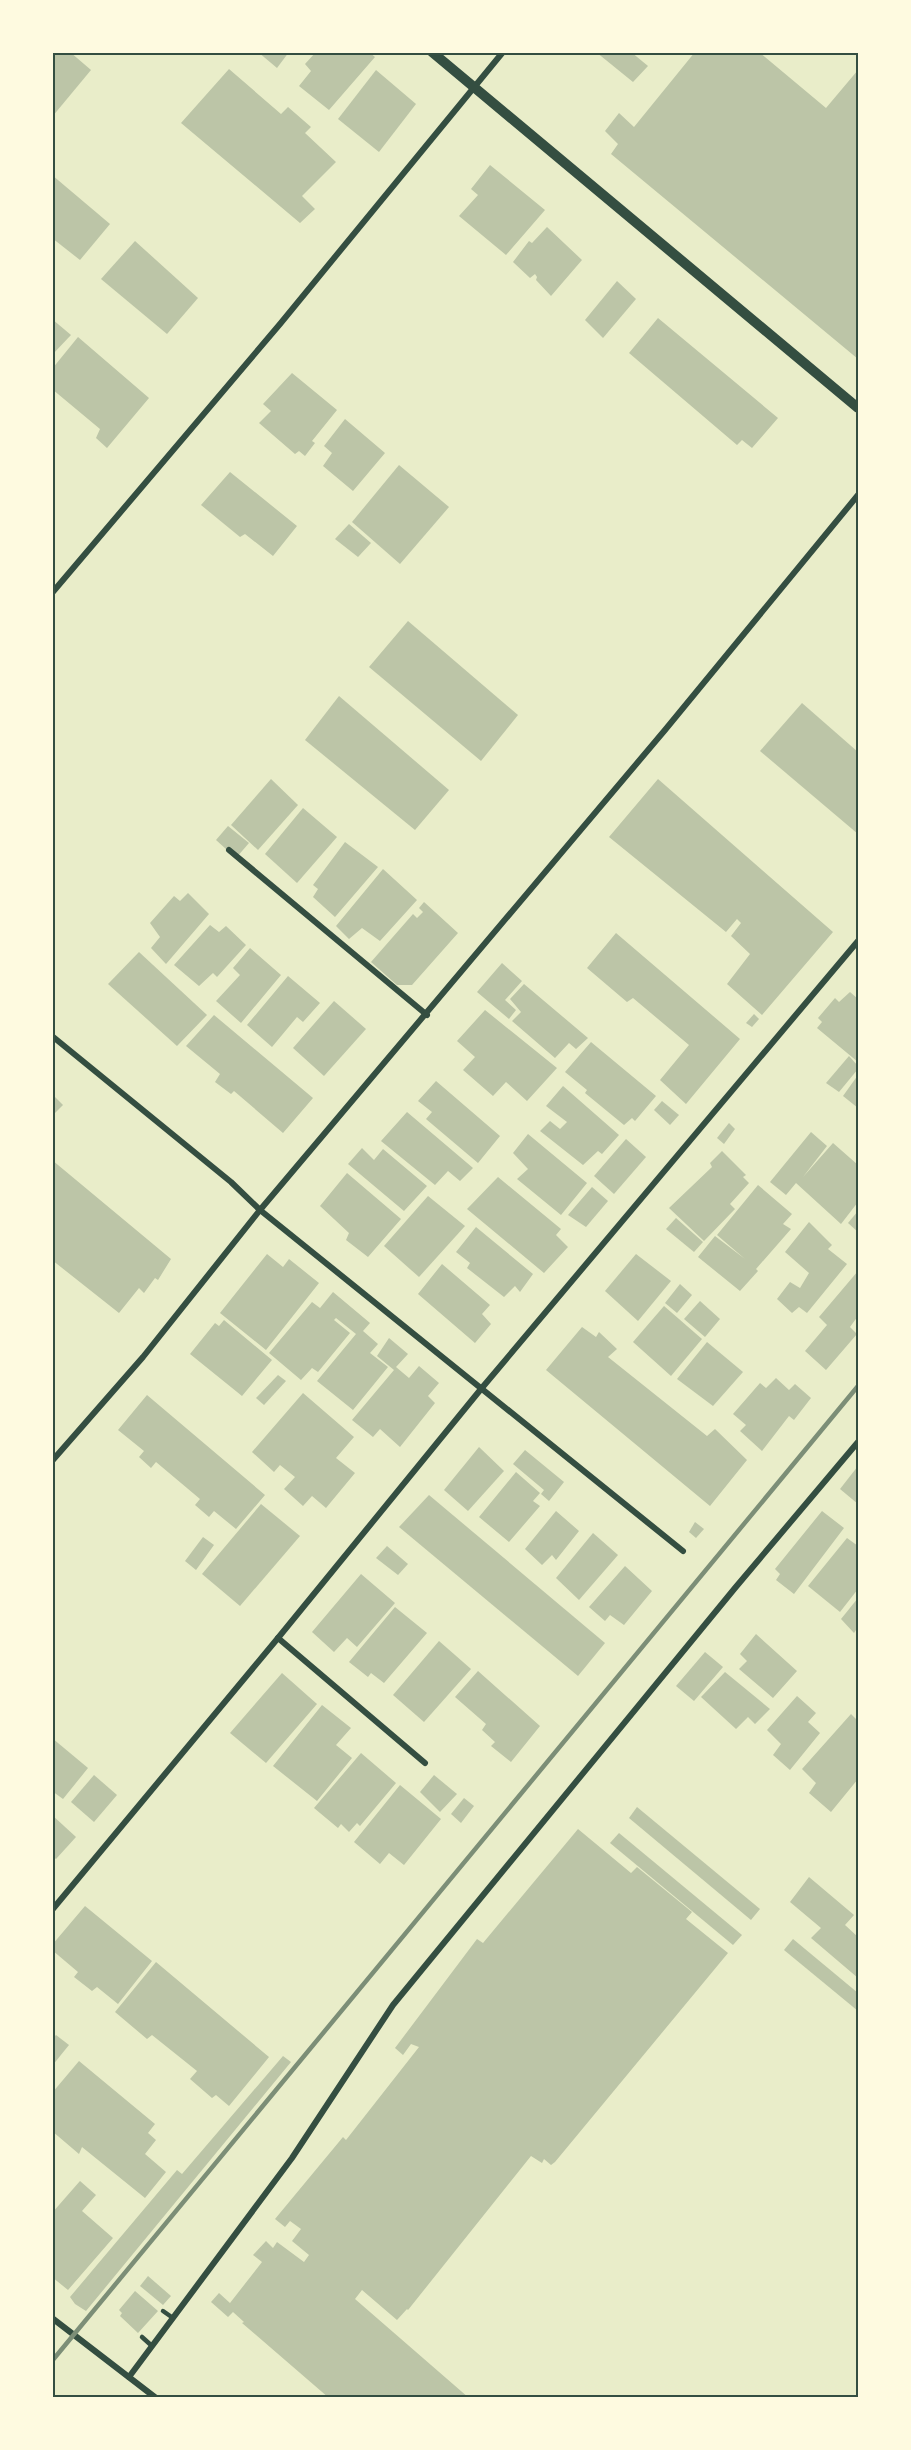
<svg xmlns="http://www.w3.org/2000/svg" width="911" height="2450" viewBox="0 0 911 2450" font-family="'Asap Condensed',sans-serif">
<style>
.building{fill:#bcc5a7}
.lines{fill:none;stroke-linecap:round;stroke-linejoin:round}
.service{stroke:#344e41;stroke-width:4.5}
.minor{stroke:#344e41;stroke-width:6}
.tertiary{stroke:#344e41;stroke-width:10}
.rail{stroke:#7c8e77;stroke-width:4.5}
.neatline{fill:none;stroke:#344e41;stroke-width:2}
</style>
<rect width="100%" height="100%" fill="#e9edc9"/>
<g class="building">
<polygon points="52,52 70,52 91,70 52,117"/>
<polygon points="258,52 289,52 277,68"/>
<polygon points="316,52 369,52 375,57 329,110 299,86 311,71 305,64"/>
<polygon points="596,52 631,52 648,66 633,82"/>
<polygon points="695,52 759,52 826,108 858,70 858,359 611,154 618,144 605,131 619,113 634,127"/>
<polygon points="229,69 281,114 288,107 311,127 305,133 336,162 302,196 315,209 300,223 181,123"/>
<polygon points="376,70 416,104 379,152 338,119"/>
<polygon points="490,165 545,210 506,255 459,216 478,195 471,189"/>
<polygon points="52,175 110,224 80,260 52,238"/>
<polygon points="547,227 582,260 551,296 536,280 537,277 535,274 530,278 513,262 529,241 532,243"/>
<polygon points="135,241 198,298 167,334 101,279"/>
<polygon points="617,281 636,299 603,338 585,320"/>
<polygon points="658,318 778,418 752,448 742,440 737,445 629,353"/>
<polygon points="52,319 71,335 52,355"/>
<polygon points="78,337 149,398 107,448 96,438 100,429 52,389 52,369"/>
<polygon points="292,373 337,410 312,441 315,443 305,456 299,451 295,454 259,423 271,411 263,404"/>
<polygon points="345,419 385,453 353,491 323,466 332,453 324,446"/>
<polygon points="399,465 449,507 400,564 352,522"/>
<polygon points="230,472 297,526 273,556 245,534 240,537 201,505"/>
<polygon points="349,524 371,543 358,557 335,539"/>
<polygon points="408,621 518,715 481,761 369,667"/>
<polygon points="339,696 449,790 415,830 305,740"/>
<polygon points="802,703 858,752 858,834 760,751"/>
<polygon points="271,779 298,805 258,850 231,825"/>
<polygon points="658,779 833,932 762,1015 727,984 750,954 731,936 741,923 737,919 726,932 609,837"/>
<polygon points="303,808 337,837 297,883 265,854"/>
<polygon points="228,826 249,843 236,858 216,840"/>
<polygon points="345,842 378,867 335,917 313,897 318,889 313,885"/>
<polygon points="383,869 417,900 380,941 362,928 349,939 336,926"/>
<polygon points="188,893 209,914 166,964 151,948 160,937 150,923 174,896 180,901"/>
<polygon points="424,902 458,933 412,985 397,985 371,962 413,914 417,918 423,912 419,908"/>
<polygon points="210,925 219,932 226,926 246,945 217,977 213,973 199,986 174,965"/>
<polygon points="616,933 740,1039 686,1104 660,1080 689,1045 633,998 627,1002 587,968"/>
<polygon points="250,948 281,975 241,1023 216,1001 240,975 233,968"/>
<polygon points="139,952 207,1015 177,1046 108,984"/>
<polygon points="502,963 522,981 505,1000 516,1010 509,1019 477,992"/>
<polygon points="288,976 320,1003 303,1022 297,1017 272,1047 247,1025"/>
<polygon points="524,984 588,1038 576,1049 569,1043 555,1058 512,1021 521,1012 510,999"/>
<polygon points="850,992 858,999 858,1062 817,1028 822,1022 818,1018 835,998 839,1002"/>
<polygon points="334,1001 366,1029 324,1076 293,1048"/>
<polygon points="485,1010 557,1068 527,1101 506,1082 493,1096 463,1070 475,1057 457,1041"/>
<polygon points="754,1014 759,1019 752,1027 746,1023"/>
<polygon points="214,1015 313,1098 283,1133 234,1091 231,1094 215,1082 220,1074 186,1046"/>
<polygon points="591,1042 656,1096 635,1121 632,1118 624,1125 585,1093 587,1090 565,1072"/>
<polygon points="849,1056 858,1066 858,1069 839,1092 826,1083"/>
<polygon points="858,1075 858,1108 843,1096"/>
<polygon points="436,1081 500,1136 478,1163 426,1119 432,1112 418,1101"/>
<polygon points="563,1086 619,1135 602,1154 598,1151 583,1165 540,1131 550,1121 560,1129 567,1122 546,1106"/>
<polygon points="52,1094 63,1105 52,1116"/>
<polygon points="662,1101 679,1115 670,1125 654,1110"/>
<polygon points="407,1112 473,1168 460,1181 448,1171 435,1185 381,1141"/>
<polygon points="729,1123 735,1129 724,1144 717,1138"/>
<polygon points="811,1132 827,1146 803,1177 833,1143 858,1165 858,1202 841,1224 796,1183 786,1195 770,1182"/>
<polygon points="528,1134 587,1183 561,1215 517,1179 528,1169 513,1153"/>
<polygon points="626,1139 646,1157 614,1194 594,1176"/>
<polygon points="362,1148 374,1160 383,1149 427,1186 404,1211 348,1164"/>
<polygon points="722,1151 746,1175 743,1177 749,1183 730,1204 735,1209 704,1241 669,1208 712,1167 710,1163"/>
<polygon points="52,1160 171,1259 158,1280 155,1278 144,1293 139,1288 119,1313 52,1260"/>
<polygon points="347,1173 401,1219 368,1257 346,1240 349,1233 320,1206"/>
<polygon points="498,1177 561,1229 556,1235 568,1247 544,1273 467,1209"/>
<polygon points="758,1185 792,1214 783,1224 791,1229 756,1269 758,1271 740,1291 698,1257 715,1236 745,1259 717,1235"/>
<polygon points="592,1187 608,1201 586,1227 568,1215"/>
<polygon points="428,1196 465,1226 419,1277 384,1246"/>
<polygon points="858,1211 858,1232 848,1223"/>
<polygon points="676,1218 703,1242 694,1252 666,1229"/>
<polygon points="809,1222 832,1245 828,1249 847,1264 807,1313 799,1307 792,1313 777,1299 790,1282 800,1288 809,1273 785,1252"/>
<polygon points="476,1227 533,1274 520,1292 515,1286 504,1297 467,1268 470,1263 456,1252"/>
<polygon points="267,1254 283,1267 289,1259 319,1283 266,1350 220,1313"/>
<polygon points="636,1254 671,1281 638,1321 605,1291"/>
<polygon points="442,1264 490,1305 482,1314 491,1324 475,1343 418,1294"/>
<polygon points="858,1271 858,1316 850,1327 857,1334 826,1370 805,1351 827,1325 819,1317"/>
<polygon points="680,1284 692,1295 677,1313 665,1303"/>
<polygon points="333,1292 370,1323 363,1331 378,1344 370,1353 388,1367 353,1410 317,1381 356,1334 336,1318 334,1320 350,1333 318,1372 312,1368 301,1380 269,1353 312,1302 320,1308"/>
<polygon points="700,1301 720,1319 705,1337 684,1319"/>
<polygon points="664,1306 702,1339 671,1376 633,1342"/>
<polygon points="224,1320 272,1360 242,1396 190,1354 215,1323 219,1326"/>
<polygon points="582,1327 596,1337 599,1332 617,1349 608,1357 707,1436 715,1429 747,1460 710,1506 546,1370"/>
<polygon points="389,1338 408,1354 396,1367 409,1378 419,1366 439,1383 428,1396 435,1403 400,1447 380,1429 373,1437 352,1420 394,1370 377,1356"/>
<polygon points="707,1342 743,1372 713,1406 677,1379"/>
<polygon points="278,1375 286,1381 264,1405 256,1398"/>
<polygon points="776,1378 789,1390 795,1384 811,1398 794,1420 789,1416 762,1451 740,1431 746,1425 733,1414 760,1383 766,1388"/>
<polygon points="303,1393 354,1437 336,1458 355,1473 326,1508 312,1496 303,1506 284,1489 295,1477 280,1465 274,1472 252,1452"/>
<polygon points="147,1395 265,1495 236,1529 214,1511 209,1517 195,1505 200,1499 156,1462 151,1468 139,1457 144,1451 118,1430"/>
<polygon points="479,1447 504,1471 468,1511 444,1490"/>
<polygon points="525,1450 564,1482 549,1501 541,1494 544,1490 513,1464"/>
<polygon points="858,1466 858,1504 840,1489"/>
<polygon points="516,1472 540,1493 533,1501 540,1506 509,1542 479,1517"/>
<polygon points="429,1495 605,1643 578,1676 399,1527"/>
<polygon points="261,1504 300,1536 240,1606 202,1574"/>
<polygon points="556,1511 579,1531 556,1560 552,1555 542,1565 525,1549"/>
<polygon points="822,1511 844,1528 794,1594 776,1580 780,1574 775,1569"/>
<polygon points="695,1522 704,1529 696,1538 689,1532"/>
<polygon points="593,1533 618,1555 579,1600 556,1578"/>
<polygon points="203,1537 214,1545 196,1570 185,1561"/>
<polygon points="847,1538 858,1546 858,1589 840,1612 808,1586"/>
<polygon points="387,1546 408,1564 398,1575 376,1558"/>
<polygon points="625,1566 652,1591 624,1625 610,1615 605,1621 589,1607"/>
<polygon points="361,1574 395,1603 357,1647 347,1638 334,1652 312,1632"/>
<polygon points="858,1598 858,1627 854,1633 841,1619"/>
<polygon points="395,1607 427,1633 384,1683 371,1673 368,1677 349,1662"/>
<polygon points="756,1634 797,1671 773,1698 739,1669 747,1661 740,1654"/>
<polygon points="439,1641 471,1669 424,1722 393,1695"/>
<polygon points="705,1652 723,1667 694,1701 676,1686"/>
<polygon points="478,1671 540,1726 511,1762 491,1746 495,1742 482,1730 486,1724 455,1697"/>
<polygon points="725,1672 770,1709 755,1724 748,1717 736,1729 701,1697"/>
<polygon points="282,1673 317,1704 266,1763 230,1733"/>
<polygon points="797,1696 816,1713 808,1722 820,1733 790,1770 773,1755 781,1744 767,1730"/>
<polygon points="322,1705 351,1728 336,1745 352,1758 317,1801 273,1766"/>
<polygon points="851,1714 858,1721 858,1779 831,1812 809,1793 816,1783 802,1769"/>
<polygon points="52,1738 88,1768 63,1799 52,1791"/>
<polygon points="361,1753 396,1783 360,1826 357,1823 349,1832 341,1824 338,1828 314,1808"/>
<polygon points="94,1775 117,1795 94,1822 71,1802"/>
<polygon points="434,1775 457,1794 440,1812 420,1792"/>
<polygon points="400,1785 441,1819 404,1865 389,1853 380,1864 354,1842"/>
<polygon points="464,1798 474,1806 461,1823 451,1814"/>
<polygon points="637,1807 760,1909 751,1920 629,1818"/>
<polygon points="52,1815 76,1837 56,1859 52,1856"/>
<polygon points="578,1829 631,1873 637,1867 692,1912 686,1919 728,1953 555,2162 551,2165 544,2159 542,2163 531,2156 408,2310 407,2309 397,2320 362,2290 355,2299 469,2398 329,2398 242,2323 244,2322 233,2312 228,2317 211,2302 219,2293 230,2303 262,2262 253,2255 266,2241 273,2248 277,2242 304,2262 309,2255 292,2241 301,2229 290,2221 285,2227 275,2219 343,2137 346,2140 419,2047 411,2044 403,2055 395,2048 477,1939 483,1943"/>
<polygon points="619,1833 742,1935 733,1945 610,1843"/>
<polygon points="809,1877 854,1915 845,1925 858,1937 858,1978 811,1938 821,1928 790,1902"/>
<polygon points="85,1906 152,1961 118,2004 97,1987 92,1991 74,1977 78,1972 52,1950 52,1945"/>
<polygon points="793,1939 858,1993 858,2011 784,1950"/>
<polygon points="156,1962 269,2057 229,2106 216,2095 212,2098 190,2079 197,2071 152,2035 147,2039 115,2012"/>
<polygon points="56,2035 69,2045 52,2066 52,2039"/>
<polygon points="283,2056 291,2062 86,2311 75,2304 70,2297 177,2170 182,2174"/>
<polygon points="79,2061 155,2124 148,2133 156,2140 145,2154 166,2172 145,2198 82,2147 79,2154 52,2131 52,2093"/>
<polygon points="80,2181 96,2195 82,2211 113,2238 68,2290 52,2277 52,2213"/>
<polygon points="148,2276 171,2296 163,2305 140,2286"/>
<polygon points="135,2291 158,2311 138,2333 120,2316 122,2313 119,2310"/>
</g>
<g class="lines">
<g class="service">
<polyline points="163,2311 173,2318"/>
<polyline points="142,2337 152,2346"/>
</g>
<g class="minor">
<polyline points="52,593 280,324 503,52"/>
<polyline points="229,850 427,1015"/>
<polyline points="52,1036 231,1182 260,1210 683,1551"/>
<polyline points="52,1461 143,1357 260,1210 665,730 858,495"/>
<polyline points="278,1638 425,1763"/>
<polyline points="52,1910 278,1638 481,1389 858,941"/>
<polyline points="52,2318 156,2398"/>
<polyline points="129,2377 292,2158 393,2005 735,1588 858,1442"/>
</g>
<polyline class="tertiary" points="432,52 858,408"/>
<polyline class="rail" points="52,2361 858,1386"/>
</g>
<rect width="911" height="2450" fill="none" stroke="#fefae0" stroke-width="108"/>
<rect x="54" y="54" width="803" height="2342" class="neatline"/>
</svg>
